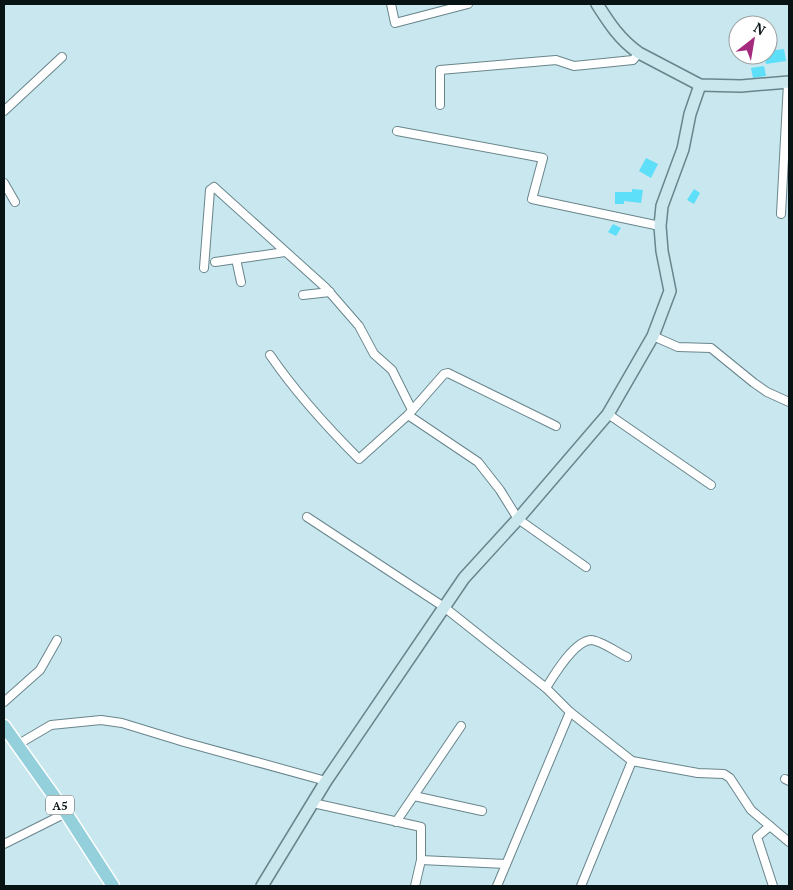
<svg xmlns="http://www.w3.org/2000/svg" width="793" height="890" viewBox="0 0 793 890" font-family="'PT Serif',serif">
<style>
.building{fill:#5ddef9}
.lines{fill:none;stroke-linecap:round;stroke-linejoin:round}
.street-casing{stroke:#69858c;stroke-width:10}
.secondary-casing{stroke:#69858c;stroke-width:14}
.primary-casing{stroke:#fff;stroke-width:15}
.street{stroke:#fff;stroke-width:8}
.secondary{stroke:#cae7ed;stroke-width:11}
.primary{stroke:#94d0dc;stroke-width:12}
.labels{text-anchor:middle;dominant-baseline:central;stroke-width:4;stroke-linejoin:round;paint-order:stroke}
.shield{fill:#fff;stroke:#525a5c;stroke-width:1}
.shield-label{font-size:12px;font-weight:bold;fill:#081316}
</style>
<rect width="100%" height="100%" fill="#c8e7ee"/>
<g class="building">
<polygon points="784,49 786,61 766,64 765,55 768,55 768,51"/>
<polygon points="764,66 766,76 753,78 751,68"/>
<polygon points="646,158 658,164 651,178 639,171"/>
<polygon points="632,189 643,190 641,203 624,201 624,204 615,204 615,192 632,192"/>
<polygon points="694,189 700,193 694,204 687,200"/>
<polygon points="613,224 621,228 616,236 608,232"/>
</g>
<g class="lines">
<defs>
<g id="street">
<polyline points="391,4 395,23 468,4"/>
<polyline points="440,105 440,70 556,60 574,66 633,60 639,53"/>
<polyline points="4,111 62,57"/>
<polyline points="397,131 543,158 532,199 660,226"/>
<polyline points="4,183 15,202"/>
<polyline points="781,214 788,83"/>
<polyline points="236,259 241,282"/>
<polyline points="215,262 285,252"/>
<polyline points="204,268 210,190 214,187 326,288 359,326 374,354 392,370 412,410"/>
<polyline points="303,295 330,292"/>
<polyline points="653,336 678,347 711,348 754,383 767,392 789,402"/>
<path d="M270,355C296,393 326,426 359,459L408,415L444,374L448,373L556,426"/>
<polyline points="608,414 711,485"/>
<polyline points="408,415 478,462 500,490 518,519 586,567"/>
<polyline points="307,517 444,607 546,688 570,712 632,761 698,773 724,774 730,778 751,810 789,842"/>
<path d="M546,688C554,675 574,641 591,640C600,640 618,653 627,657"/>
<polyline points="4,702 40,670 57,640"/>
<polyline points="17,745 51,725 101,720 122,723 184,742 326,781"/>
<polyline points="785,779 789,781"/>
<polyline points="414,796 482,811"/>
<polyline points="313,803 421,827 421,860 415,886"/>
<polyline points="396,822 461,726"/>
<polyline points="770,826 757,837 773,886"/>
<polyline points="4,844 66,813"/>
<polyline points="421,860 506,864"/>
<polyline points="497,886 570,712"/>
<polyline points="581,886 632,761"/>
</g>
<g id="secondary">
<path d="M597,4C609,23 620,40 639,53L700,85L741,86L789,82"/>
<polyline points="262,886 326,781 464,578 518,519 608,414 653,336 670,291 662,251 660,226 662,206 683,149 690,114 700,85"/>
</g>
<polyline id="primary" points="4,726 66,813 113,886"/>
</defs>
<use href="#street" class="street-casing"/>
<use href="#secondary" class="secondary-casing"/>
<use href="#primary" class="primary-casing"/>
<use href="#street" class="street"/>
<use href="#secondary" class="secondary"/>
<use href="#primary" class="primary"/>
</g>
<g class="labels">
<rect class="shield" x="46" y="795.5" width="28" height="19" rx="4"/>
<g class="shield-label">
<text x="60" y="805">A5</text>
</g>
</g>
<rect width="793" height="890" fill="none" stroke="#081316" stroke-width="10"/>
<g transform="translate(753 40) rotate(31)"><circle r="24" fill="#ffffff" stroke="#9ca1a2"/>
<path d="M0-4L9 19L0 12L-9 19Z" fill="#a52a7d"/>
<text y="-8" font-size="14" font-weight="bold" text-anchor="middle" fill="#081316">N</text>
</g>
</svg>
